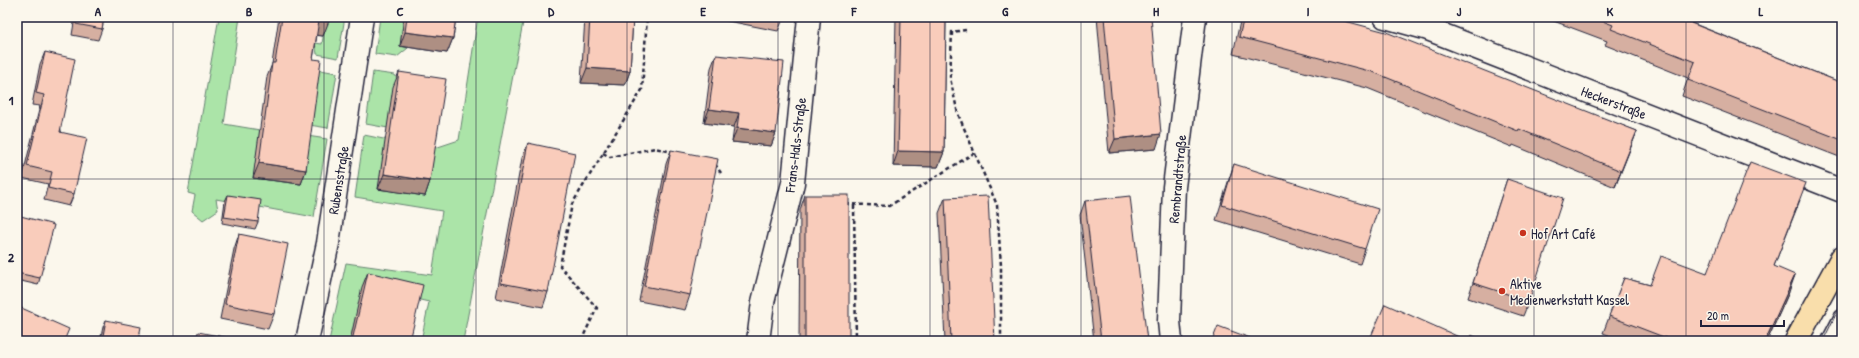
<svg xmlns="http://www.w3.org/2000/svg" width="1859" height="358" viewBox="0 0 1859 358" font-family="'Patrick Hand',sans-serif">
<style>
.green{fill:#abe4a8;stroke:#668372}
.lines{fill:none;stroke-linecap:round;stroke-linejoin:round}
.lane-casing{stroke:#22223b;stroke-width:19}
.street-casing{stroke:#22223b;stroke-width:25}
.primary-casing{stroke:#22223b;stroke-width:25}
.path{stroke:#22223b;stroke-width:2.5;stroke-dasharray:4 3;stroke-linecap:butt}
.lane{stroke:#fbf7ec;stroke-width:16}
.street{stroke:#fbf7ec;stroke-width:22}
.primary{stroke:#f9deab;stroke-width:22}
.tram{stroke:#22223b;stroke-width:1}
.wall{fill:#d6afa1;stroke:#22223b}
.shaded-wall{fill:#ae8f83;stroke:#22223b}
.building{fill:#f9ccbb;stroke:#22223b}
.grid{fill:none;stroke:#22223b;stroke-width:1;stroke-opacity:0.55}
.poi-dot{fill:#c8321e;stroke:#fbf7ec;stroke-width:1.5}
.labels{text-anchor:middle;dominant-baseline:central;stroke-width:3;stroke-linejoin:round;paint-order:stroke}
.street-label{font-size:14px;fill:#22223b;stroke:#fbf7ec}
.poi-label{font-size:14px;fill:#22223b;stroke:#fbf7ec;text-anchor:start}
.neatline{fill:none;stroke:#22223b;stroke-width:1.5}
.grid-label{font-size:13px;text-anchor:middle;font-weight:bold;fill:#22223b}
</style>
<rect width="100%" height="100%" fill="#fbf7ec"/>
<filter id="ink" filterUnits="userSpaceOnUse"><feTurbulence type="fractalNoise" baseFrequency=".025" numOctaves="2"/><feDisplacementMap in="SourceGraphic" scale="8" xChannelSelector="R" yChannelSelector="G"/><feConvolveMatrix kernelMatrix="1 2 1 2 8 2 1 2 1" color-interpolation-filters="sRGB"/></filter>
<g filter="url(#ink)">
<g class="green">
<polygon points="219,17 240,17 224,124 260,130 254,178 301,184 307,136 327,139 314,217 216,199 218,210 203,220 192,211 195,195 188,193"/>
<polygon points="326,17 345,17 338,58 317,54 315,43 322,44"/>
<polygon points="380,17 404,17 400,46 408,48 397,57 375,54"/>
<polygon points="478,17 524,17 463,341 421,341 429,302 363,287 350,341 329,341 346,263 432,275 442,211 355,197 364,135 432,149 459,140"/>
<polygon points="315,69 337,73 328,128 309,125"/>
<polygon points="373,72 395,75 402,88 394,87 388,128 366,124"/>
</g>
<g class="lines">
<defs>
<polyline id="lane" points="1830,341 1842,318"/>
<g id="street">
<polyline points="1385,17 1428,29 1842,191"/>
<polyline points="307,341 328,243 362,17"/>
<polyline points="758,341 763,302 793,183 809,17"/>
<polyline points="1171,341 1169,321 1174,187 1195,17"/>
</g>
<polyline id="primary" points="1796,341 1842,257"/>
</defs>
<use href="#lane" class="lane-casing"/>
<use href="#street" class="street-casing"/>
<use href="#primary" class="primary-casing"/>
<g class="path">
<polyline points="966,30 952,32 950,78 958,114 997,205 1001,266 1001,341"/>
<polyline points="603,153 610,157 655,148 672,152"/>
<polyline points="715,164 721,173"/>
<polyline points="846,204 889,206 974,153"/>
<polyline points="854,205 856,341"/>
<polyline points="581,341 597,308 560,266 572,204 642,90 647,17"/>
</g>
<use href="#lane" class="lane"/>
<use href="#street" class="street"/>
<use href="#primary" class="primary"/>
<polyline class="tram" points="1823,341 1842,302"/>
</g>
<g class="wall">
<polygon points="75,17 104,17 102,29 98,40 72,35"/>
<polygon points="279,17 329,17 323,36 317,35 313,59 306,170 301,184 253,178 267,77 272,64"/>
<polygon points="404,17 456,17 453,38 447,53 400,46"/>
<polygon points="585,17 633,17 630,71 625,85 581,83"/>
<polygon points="724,17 784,17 778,31 723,20"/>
<polygon points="896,17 946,17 944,152 938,167 893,166"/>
<polygon points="1097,17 1151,17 1156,149 1109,153"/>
<polygon points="1241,17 1330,17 1637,131 1615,187 1513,145 1512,147 1367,88 1233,54"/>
<polygon points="1543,17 1694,17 1692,23 1842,83 1842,158 1682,96 1688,78 1605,45 1607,41"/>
<polygon points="45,52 74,194 69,206 44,200 48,184 22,178 40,106 32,105 40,64"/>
<polygon points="716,55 776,133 771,146 732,142 734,127 704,123 711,68"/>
<polygon points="399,72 430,181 425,196 378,189 393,87"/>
<polygon points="528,143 548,292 543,307 496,298 522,158"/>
<polygon points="671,150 690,295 685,310 639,301 666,164"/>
<polygon points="1234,164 1365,249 1360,264 1216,220 1229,179"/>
<polygon points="1507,179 1529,301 1523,316 1468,298"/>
<polygon points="228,195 258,222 255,229 222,223 225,201"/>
<polygon points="805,195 849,341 799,341 800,210"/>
<polygon points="945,198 995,341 945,341 939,213"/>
<polygon points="1800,200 1774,266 1789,292 1767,341 1625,341 1603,333 1624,278 1650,285 1707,273"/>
<polygon points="1085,201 1147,341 1094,341 1080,215"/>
<polygon points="17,215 40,278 38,285 17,280"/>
<polygon points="239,234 274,314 268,329 220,319 234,249"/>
<polygon points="368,272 410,341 350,341 362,287"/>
<polygon points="106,320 138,341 100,341 103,327"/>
</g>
<g class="shaded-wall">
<polygon points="319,20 329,21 323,36 313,35"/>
<polygon points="405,32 453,38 447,53 400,46"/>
<polygon points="587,68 630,71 625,85 581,83"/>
<polygon points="709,109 739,113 734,127 704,123"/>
<polygon points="737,128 776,133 771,146 732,142"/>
<polygon points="1637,131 1631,147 1615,187 1621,171"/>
<polygon points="1161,134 1156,149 1109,153 1115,139"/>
<polygon points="898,151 944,152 938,167 893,166"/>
<polygon points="259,163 306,170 301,184 253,178"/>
<polygon points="384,174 430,181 425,196 378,189"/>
<polygon points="1795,275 1789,292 1767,341 1765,341"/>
</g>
<g class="building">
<polygon points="77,17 104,17 102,29 76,24"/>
<polygon points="282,17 329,17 329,21 319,20 313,59 321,60 306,170 259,163 272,63 275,63"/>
<polygon points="407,17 456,17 453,38 405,32"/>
<polygon points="590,17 633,17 630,71 587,68"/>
<polygon points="901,17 946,17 944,152 898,151"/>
<polygon points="1104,17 1151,17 1161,134 1115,139"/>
<polygon points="1244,17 1330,17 1386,32 1637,131 1621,171 1519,129 1518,131 1373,72 1239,37"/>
<polygon points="1592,17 1694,17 1691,23 1842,83 1842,140 1688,80 1695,62 1611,29 1613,25"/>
<polygon points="45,52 75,59 60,132 87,138 74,194 48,188 52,172 27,166 44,95 36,93"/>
<polygon points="716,55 784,62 776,133 737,128 739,113 709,109"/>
<polygon points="399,72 446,79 430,181 384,174"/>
<polygon points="528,143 575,153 548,292 501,283"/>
<polygon points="671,150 718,159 690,295 644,286"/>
<polygon points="1750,162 1806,183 1774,266 1795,275 1765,341 1674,341 1609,316 1624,278 1650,285 1661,256 1707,273"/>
<polygon points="1234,164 1378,209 1365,249 1222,205"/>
<polygon points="1507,179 1563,198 1529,301 1473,283"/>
<polygon points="228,195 261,200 258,222 224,217"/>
<rect x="805" y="195" width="44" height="146"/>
<polygon points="988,196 995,341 951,341 945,198"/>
<polygon points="1130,196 1147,341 1101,341 1085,201"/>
<polygon points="17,215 54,225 40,278 17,273"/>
<polygon points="239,234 288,244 274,314 225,304"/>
<polygon points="368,272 423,285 410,341 352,341"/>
<polygon points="1385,304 1468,341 1369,341"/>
<polygon points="17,306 69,329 64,341 17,341"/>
<polygon points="106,320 141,327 138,341 102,341"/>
<polygon points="1218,326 1258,341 1212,341"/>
<polygon points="198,332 234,339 234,341 196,341"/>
<polygon points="1471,335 1485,341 1468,341"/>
</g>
</g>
<path class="grid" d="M173,17V341M324,17V341M476,17V341M627,17V341M778,17V341M930,17V341M1081,17V341M1232,17V341M1383,17V341M1534,17V341M1686,17V341M17,179H1842"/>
<g class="poi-dot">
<circle cx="1523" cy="233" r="4"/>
<circle cx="1502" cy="291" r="4"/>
</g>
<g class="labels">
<g class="street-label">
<text transform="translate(1614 102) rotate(21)">Heckerstraße</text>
<text transform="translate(795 145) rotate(-83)">Frans-Hals-Straße</text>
<text transform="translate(1177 179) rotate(-85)">Rembrandtstraße</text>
<text transform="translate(338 180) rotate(-81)">Rubensstraße</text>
</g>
<g class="poi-label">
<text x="1531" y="233">Hof Art Café</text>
<text x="1510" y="283">Aktive<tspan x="1510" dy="16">Medienwerkstatt Kassel</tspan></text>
</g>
</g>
<rect width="1859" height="358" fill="none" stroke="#fbf7ec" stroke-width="44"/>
<path d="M1701 320v6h83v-6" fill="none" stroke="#22223b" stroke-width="2"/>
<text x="1707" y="320" font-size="12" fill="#22223b" stroke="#fbf7ec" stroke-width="3" paint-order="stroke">20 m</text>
<rect x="22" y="22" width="1815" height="314" class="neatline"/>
<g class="grid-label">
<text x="98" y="16">A</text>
<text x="249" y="16">B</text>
<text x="400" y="16">C</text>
<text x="551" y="16">D</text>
<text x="703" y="16">E</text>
<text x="854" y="16">F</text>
<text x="1005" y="16">G</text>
<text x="1156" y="16">H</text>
<text x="1308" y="16">I</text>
<text x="1459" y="16">J</text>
<text x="1610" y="16">K</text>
<text x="1761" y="16">L</text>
<text x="11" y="105">1</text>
<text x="11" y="262">2</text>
</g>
</svg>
